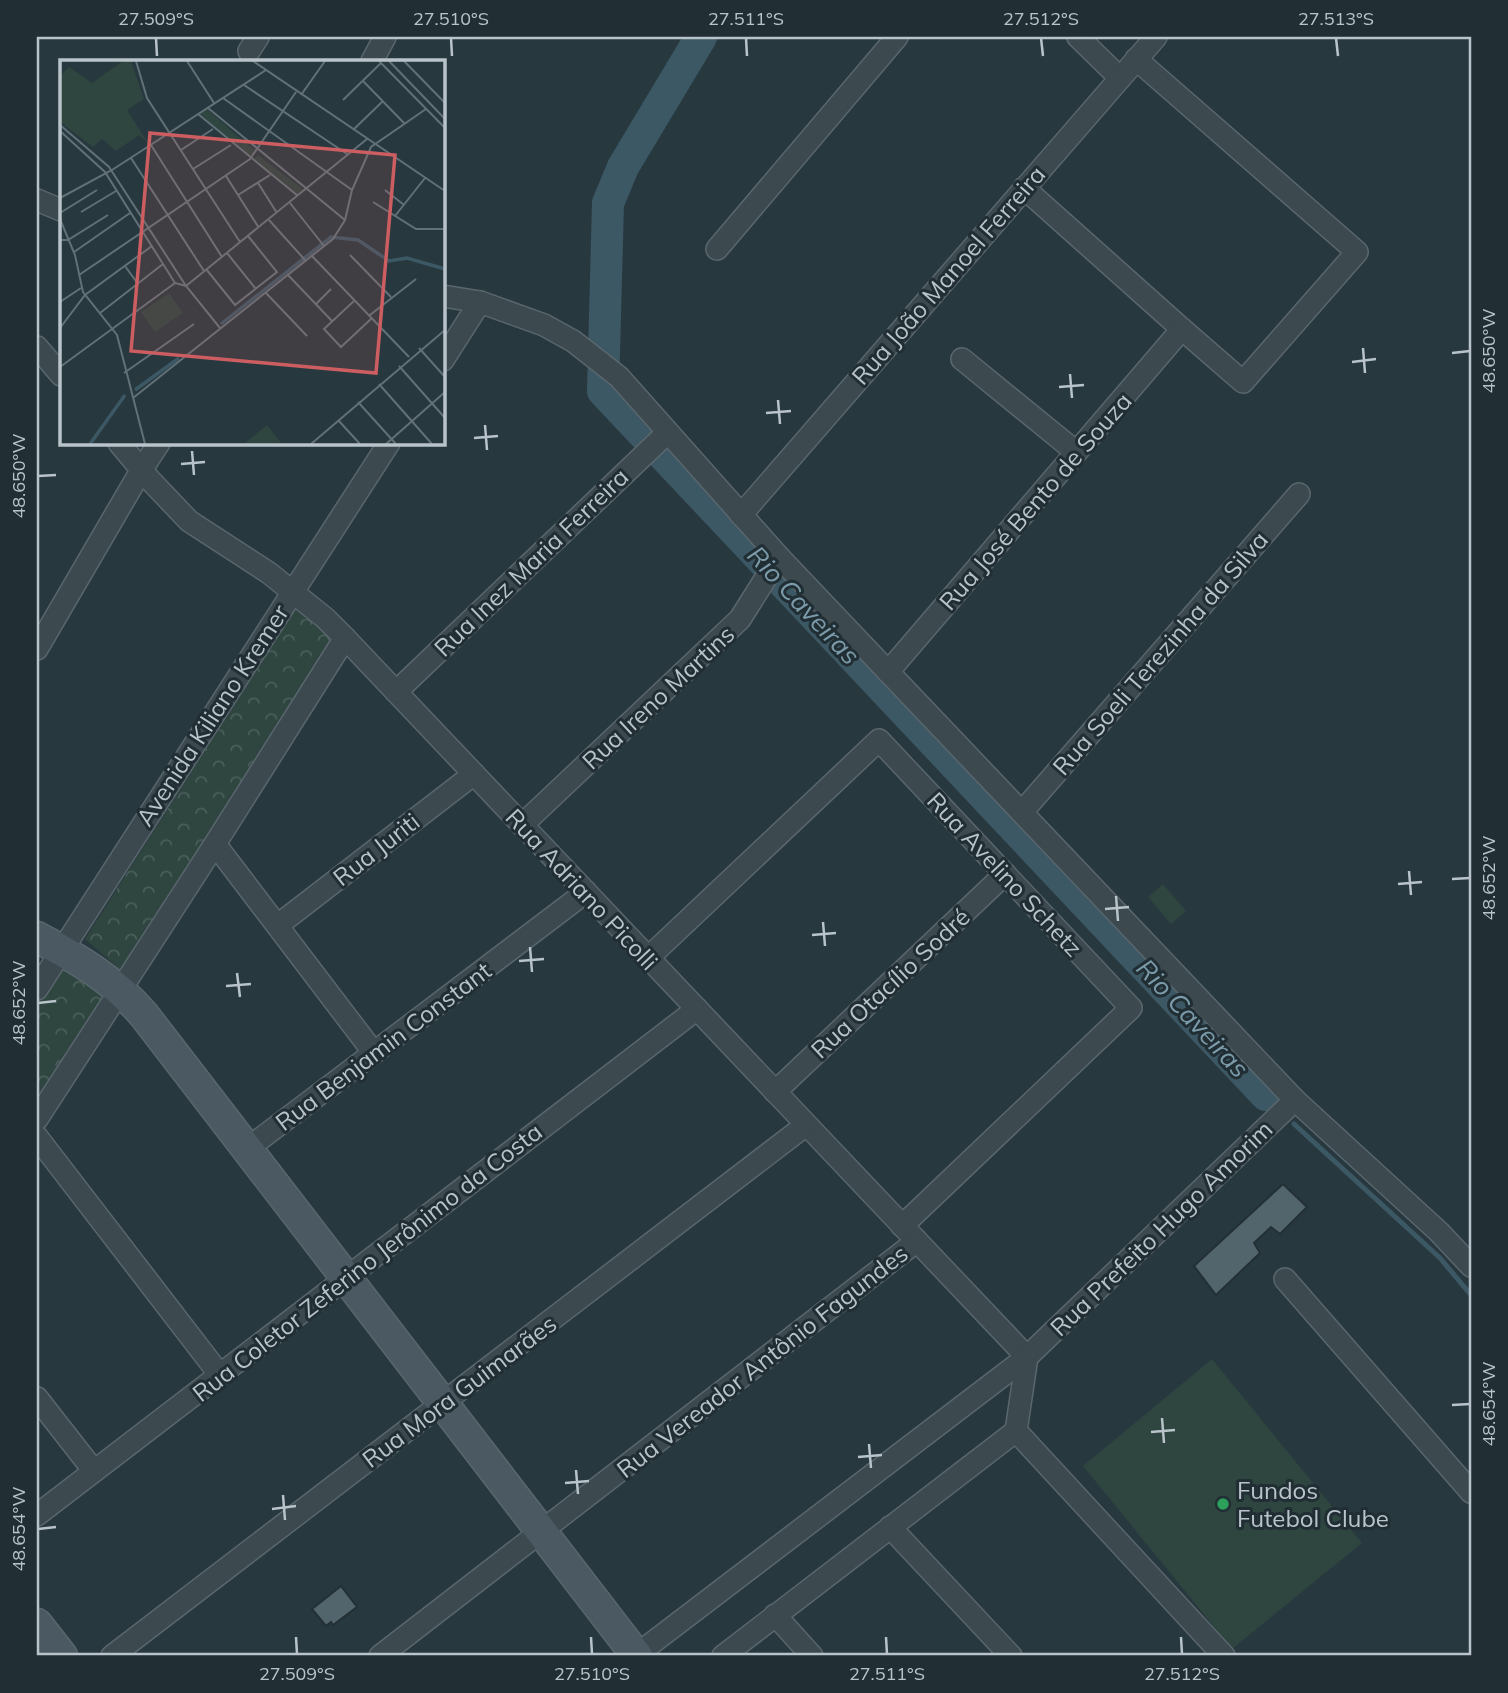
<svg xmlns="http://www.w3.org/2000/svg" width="1508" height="1693" viewBox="0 0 1508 1693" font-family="Mulish,sans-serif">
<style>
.grass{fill:#2e4540}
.park{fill:url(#park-crowns)}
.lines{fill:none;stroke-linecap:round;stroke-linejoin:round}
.stream{stroke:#3d5865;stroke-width:5}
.river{stroke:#3d5865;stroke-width:32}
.building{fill:#53656c;stroke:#233036;stroke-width:2}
.street-casing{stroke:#5a666d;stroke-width:24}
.secondary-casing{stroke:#5a666d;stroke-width:33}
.street{stroke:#3c494f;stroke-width:21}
.secondary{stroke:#4a5962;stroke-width:30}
.ticks{fill:none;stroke:#b8c3ca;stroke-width:2.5}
.leisure-dot{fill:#2e9e5b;stroke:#212e34;stroke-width:2.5}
.labels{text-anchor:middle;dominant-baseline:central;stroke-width:6;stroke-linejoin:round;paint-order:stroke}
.street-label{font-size:24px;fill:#b8c3ca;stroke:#212e34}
.poi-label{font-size:24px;fill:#b8c3ca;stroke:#212e34;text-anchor:start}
.water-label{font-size:26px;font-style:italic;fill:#7b9baa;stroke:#212e34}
.inset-river{fill:none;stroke:#3d5865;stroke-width:3.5}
.inset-road{fill:none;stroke:#627077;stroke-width:2}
.view{fill:#cc5e61;fill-opacity:0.15;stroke:#cc5e61;stroke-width:3.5}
.inset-edge{fill:none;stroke:#b8c3ca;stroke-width:3.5}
.neatline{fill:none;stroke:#b8c3ca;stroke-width:2.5}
.ticks-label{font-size:18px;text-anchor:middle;fill:#b8c3ca}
</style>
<defs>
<pattern id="park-crowns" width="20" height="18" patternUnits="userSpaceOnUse" patternTransform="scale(1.75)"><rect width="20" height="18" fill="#2e4540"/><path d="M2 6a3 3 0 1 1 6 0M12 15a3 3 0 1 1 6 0" fill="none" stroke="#4a5e5a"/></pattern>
</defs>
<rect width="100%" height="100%" fill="#28383f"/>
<g class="grass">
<polygon points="1163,884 1186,911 1171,924 1148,897"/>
<polygon points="1212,1359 1362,1543 1232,1649 1083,1466"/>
</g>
<g class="park">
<polygon points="297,606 333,641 123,972 85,939"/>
<polygon points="62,964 108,992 37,1100 37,1002"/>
</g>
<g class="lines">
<polyline class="stream" points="1294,1124 1440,1258 1471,1295"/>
<polyline class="river" points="701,37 623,167 608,203 603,391 1266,1095"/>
</g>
<g class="building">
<polygon points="1283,1184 1307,1207 1280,1234 1271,1227 1254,1243 1260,1253 1216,1295 1194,1266"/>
<polygon points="341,1586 357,1607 333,1625 331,1622 326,1626 312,1609"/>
</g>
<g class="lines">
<defs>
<g id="street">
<polyline points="1078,37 1120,78"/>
<polyline points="249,51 258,37"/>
<polyline points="372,61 385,37"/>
<polyline points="1024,188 1182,329 1243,382 1357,252 1136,59"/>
<polyline points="37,200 61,210"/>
<polyline points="717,249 897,37"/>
<polyline points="443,296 480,302 544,325 573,341 619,377 779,557 1295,1100 1439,1232 1471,1266"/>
<polyline points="37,347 61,375"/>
<polyline points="962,359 1076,452"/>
<polyline points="443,360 480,302"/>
<polyline points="119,443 150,480 189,521 269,573 325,618 345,638 1027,1357"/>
<polyline points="741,515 1156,37"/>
<polyline points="37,649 142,469 159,443"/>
<polyline points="888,672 1182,329"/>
<polyline points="396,692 667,433"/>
<polyline points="1022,812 1299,494"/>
<polyline points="522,825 740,619 779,557"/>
<polyline points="215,844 374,1053"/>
<polyline points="278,925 474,774"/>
<polyline points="648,958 879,740 1131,1008 902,1226"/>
<polyline points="37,989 389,443"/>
<polyline points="775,1092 1005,874"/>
<polyline points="37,1119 215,844 345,638"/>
<polyline points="37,1137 220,1375"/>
<polyline points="247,1149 586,892"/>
<polyline points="1285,1279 1471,1492"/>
<polyline points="37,1398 94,1471"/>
<polyline points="1016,1431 1224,1656"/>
<polyline points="37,1515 697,1009"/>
<polyline points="890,1527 1011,1656"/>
<polyline points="775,1615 812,1656"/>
<polyline points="112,1656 806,1125"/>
<polyline points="380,1656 917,1241"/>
<polyline points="635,1656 1027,1357 1295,1100"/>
<polyline points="723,1656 1016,1431 1027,1357"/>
</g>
<g id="secondary">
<path d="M37,937C78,959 113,979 144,1015L637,1656"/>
<polyline points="37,1624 62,1656"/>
</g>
</defs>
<use href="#street" class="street-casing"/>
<use href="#secondary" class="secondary-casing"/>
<use href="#street" class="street"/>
<use href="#secondary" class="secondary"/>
</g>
<path class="ticks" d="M156,38L157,56M451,38L452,56M746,38L747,56M1041,38L1043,56M1336,38L1338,56M1363,348L1365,373M1452,353L1470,351M1352,362L1376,359M1070,374L1072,398M1059,387L1084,385M778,400L780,424M766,413L791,411M485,425L487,450M474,438L498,436M192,451L194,475M181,464L205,462M38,476L56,475M1409,871L1411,895M1452,879L1470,878M1398,884L1422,882M1116,896L1118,921M1105,909L1129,907M823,922L825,946M812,935L836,933M530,947L532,972M519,961L544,959M237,973L240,997M226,986L251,984M38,1003L56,1001M1452,1405L1470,1404M1162,1418L1164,1443M1151,1432L1175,1430M869,1444L871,1468M858,1457L882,1455M576,1470L578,1494M565,1483L589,1481M283,1495L285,1520M272,1509L296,1506M38,1529L56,1527M296,1637L297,1654M591,1637L592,1654M886,1637L887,1654M1181,1637L1182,1654"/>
<circle class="leisure-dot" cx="1223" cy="1504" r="7"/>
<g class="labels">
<g class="street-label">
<text transform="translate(948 275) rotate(-49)">Rua João Manoel Ferreira</text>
<text transform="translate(1035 501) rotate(-49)">Rua José Bento de Souza</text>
<text transform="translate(531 562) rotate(-44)">Rua Inez Maria Ferreira</text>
<text transform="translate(1160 653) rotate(-49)">Rua Soeli Terezinha da Silva</text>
<text transform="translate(658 697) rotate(-43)">Rua Ireno Martins</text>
<text transform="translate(212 715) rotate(-57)">Avenida Kiliano Kremer</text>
<text transform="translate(376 849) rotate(-38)">Rua Juriti</text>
<text transform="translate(1005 874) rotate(47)">Rua Avelino Schetz</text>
<text transform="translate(582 889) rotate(47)">Rua Adriano Picolli</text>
<text transform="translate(890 983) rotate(-43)">Rua Otacílio Sodré</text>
<text transform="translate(383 1046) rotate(-37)">Rua Benjamin Constant</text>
<text transform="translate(1161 1228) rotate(-44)">Rua Prefeito Hugo Amorim</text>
<text transform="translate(367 1262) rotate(-38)">Rua Coletor Zeferino Jerônimo da Costa</text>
<text transform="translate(762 1361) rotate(-38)">Rua Vereador Antônio Fagundes</text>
<text transform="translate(459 1391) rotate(-37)">Rua Mora Guimarães</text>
</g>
<g class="poi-label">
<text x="1237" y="1490">Fundos<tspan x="1237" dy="28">Futebol Clube</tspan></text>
</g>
<g class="water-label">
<text transform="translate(804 605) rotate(47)">Rio Caveiras</text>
<text transform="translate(1193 1018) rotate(47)">Rio Caveiras</text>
</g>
</g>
<g transform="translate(60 60)">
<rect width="385" height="385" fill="#28383f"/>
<path d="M109,233L123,253L95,272L81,252Z" fill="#2e4540"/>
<path d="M207,365L222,384H184Z" fill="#2e4540"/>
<path d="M63,1H71L84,39L67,50L88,83L79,75L56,91L42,79L33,87L0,62V16L9,7L32,23Z" fill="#2e4540"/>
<path d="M147,49L195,91L190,98L140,54ZM198,95L244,130L238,135L193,100Z" fill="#2e4540"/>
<path class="inset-river" d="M161,264L271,177L298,180L329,201L347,198L385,209M75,330L119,298M30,384L65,335"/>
<path class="inset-road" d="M76,1L87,38L180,182M127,1L154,43M193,1L385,131M319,1L385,68M329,1L385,59M344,1L385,43M303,21L345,64M184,25L287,94M241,35L265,1M163,38L292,130M283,40L321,3M148,48L285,160M138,54L238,136M0,65L49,107L126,226L160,268M293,70L323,41M0,71L45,112L115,223L126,226M91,85L162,197M121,90L153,69M71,98L144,211M133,109L171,85M166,116L199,168M198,123L217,153M325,130L344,145M178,135L210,115M0,138L52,110L206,10M313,142L356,169H385M230,143L264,186M21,152L56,131M0,153L37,130M335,156L365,118M0,159L15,195L23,232L57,275L85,384M209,160L245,200M0,180H8L48,155M14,192L70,153M167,193L196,229M251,195L349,297M290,195L331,237M65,206L78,224M146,209L175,245L217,212L188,176M227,214L272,261M19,215L190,99L236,32M126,226L307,79M205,232L247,276M295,240L264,269L281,287L312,258M0,242L21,228M256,244L271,229M40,253L103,204M310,255L356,219M0,268L25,235L92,186M359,288L385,317M339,306L385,358M0,307L115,223M64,313L134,264M319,324L372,384M73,338L273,179L285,160L292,130L311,87L366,49M298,342L336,384M278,360L300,384M251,384L385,270M326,384L385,332"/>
<path class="view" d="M90,73L335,95L316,313L71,291Z"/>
<rect width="385" height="385" class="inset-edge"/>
</g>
<rect width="1508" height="1693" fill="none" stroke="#212e34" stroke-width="77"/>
<rect x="38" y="38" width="1432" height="1616" class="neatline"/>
<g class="ticks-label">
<text x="156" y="25">27.509°S</text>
<text x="451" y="25">27.510°S</text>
<text x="746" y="25">27.511°S</text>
<text x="1041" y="25">27.512°S</text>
<text x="1336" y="25">27.513°S</text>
<text transform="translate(1489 351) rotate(-90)" y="6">48.650°W</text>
<text transform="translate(19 476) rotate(-90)" y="6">48.650°W</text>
<text transform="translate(1489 878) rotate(-90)" y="6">48.652°W</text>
<text transform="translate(19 1003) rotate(-90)" y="6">48.652°W</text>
<text transform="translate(1489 1404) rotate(-90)" y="6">48.654°W</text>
<text transform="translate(19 1529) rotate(-90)" y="6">48.654°W</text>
<text x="297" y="1680">27.509°S</text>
<text x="592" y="1680">27.510°S</text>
<text x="887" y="1680">27.511°S</text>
<text x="1182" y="1680">27.512°S</text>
</g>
</svg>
